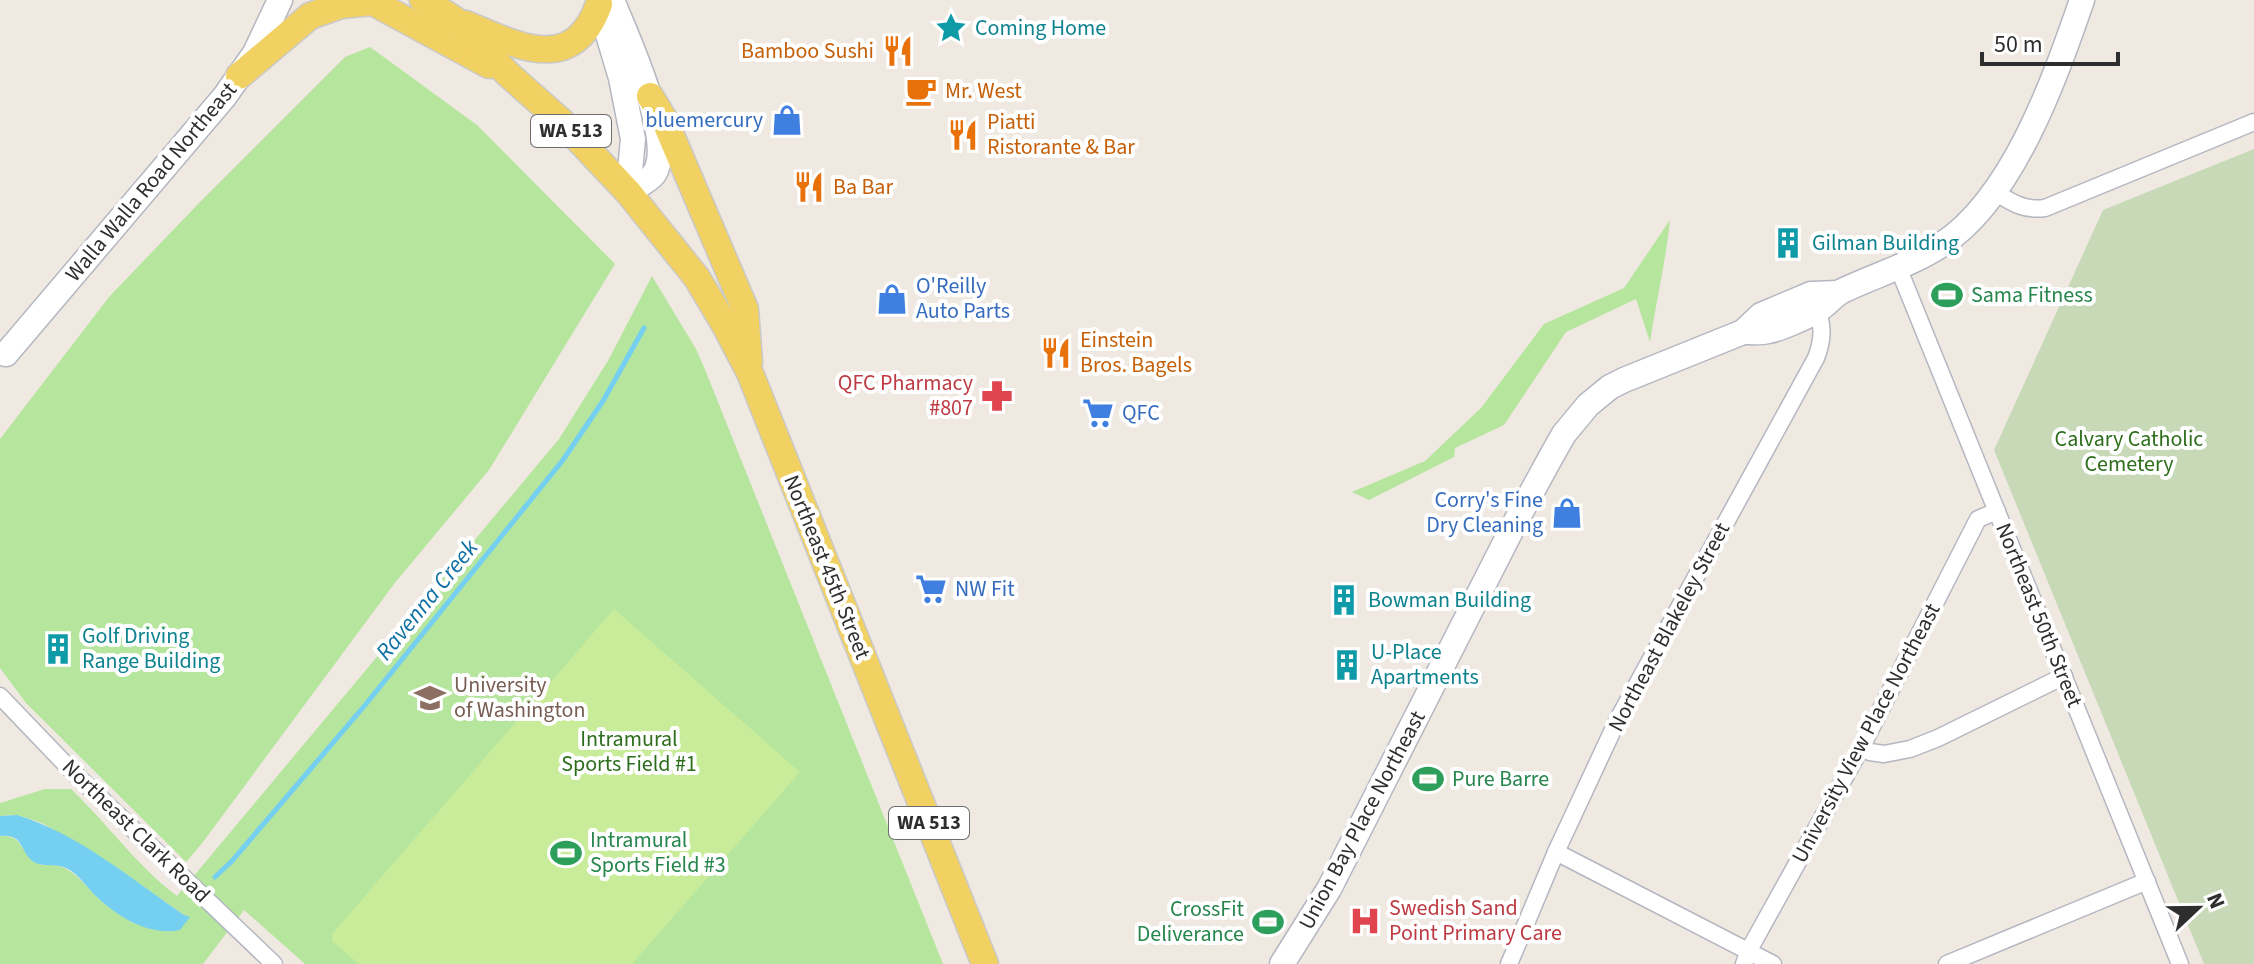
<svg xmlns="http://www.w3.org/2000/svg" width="2254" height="964" viewBox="0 0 2254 964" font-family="'Source Sans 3',sans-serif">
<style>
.green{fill:#b6e59e}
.cemetery{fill:#c8d9b8}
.pitch{fill:#c9ec9a}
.water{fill:#75cff0}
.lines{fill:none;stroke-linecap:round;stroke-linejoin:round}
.stream{stroke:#75cff0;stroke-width:5}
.street-casing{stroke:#b4b7c1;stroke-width:19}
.secondary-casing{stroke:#b4b7c1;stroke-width:27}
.primary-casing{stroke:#c9c9c9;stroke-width:29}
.street{stroke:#fff;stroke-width:16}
.secondary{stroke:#fff;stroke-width:24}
.primary{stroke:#f2d163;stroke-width:26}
.labels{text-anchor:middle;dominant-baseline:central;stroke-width:8;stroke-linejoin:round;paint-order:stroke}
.shield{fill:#fff;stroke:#6d6d6d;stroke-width:2}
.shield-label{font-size:20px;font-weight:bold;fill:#2e2e2e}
.culture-label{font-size:22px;fill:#0d838f;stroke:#fff;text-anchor:start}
.food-label{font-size:22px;fill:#c56008;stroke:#fff;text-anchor:start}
.shop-label{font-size:22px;fill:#366cbe;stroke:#fff;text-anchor:start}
.street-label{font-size:22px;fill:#2e2e2e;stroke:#fff}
.leisure-label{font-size:22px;fill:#27864d;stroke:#fff;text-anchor:start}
.health-label{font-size:22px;fill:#be3a42;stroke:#fff;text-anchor:end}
.park-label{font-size:22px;fill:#2c6e1b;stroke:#fff}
.education-label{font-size:22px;fill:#785e54;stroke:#fff;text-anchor:start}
.water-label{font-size:24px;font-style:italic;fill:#0d6fa3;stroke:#fff}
</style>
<rect width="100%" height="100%" fill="#efe9e1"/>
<g class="green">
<polygon points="370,47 477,125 615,264 489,470 394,584 203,842 186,862 26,703 0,668 0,439 109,297 199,203 345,57"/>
<path d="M1670,220C1666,261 1656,301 1650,342L1636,299L1566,332L1504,425L1455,448L1454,457L1369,500L1352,492L1425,461L1481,408L1544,324L1624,288Z"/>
<path d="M652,276L696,349L706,372L943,964H305L244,910L203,964H0V836C18,835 18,843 28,855C30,858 37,863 40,865C68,861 79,879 97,897C107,907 121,915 133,923L184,915L105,860L42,823L17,815L0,816V803L45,789H71C107,823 137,866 177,896L559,439L609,359Z"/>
</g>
<polygon class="cemetery" points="2254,149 2254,964 2204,964 1994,450 2103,210"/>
<polygon class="pitch" points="614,609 800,772 632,964 359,964 332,941 332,934"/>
<path class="water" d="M17,815C77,833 133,880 184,915L190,917L180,930C150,936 119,918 97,897C87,888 79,874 66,868C55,863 40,868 31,860C19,848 23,834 0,836V816Z"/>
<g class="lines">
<polyline class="stream" points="215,877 232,861 366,704 563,460 603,401 644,328"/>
<defs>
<g id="street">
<path d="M1995,192C2012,203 2025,211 2045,208L2254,122"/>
<polyline points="1898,267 2180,964"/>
<polyline points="0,696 70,769 274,964"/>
<polyline points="1861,748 1870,752 1884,754 1910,749 1938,738 2064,676"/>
<polyline points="1556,852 1773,964"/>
<path d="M1509,964L1556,852L1618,719L1816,358C1824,337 1823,324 1815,303"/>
<polyline points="1744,964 1749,950 1861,748 1978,519 1997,511"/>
<polyline points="1947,964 2147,881"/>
</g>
<g id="secondary">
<path d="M612,0C626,35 676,141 654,174C649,181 636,187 628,192"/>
<polyline points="601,11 621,78 633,139 628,192"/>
<path d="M1743,332C1751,332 1760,333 1768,331C1777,330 1810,316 1818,310C1827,305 1833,296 1842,291C1875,275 1911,265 1941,245C2013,199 2055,78 2082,0"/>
<polyline points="6,354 225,96 255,53 280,0"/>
<polyline points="1282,964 1329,889 1516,521 1552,455 1564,434 1588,405 1610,387 1624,380 1743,332 1761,315 1811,294 1838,293"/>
</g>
<g id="primary">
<polyline points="369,0 489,65"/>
<polyline points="423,0 454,19 509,75 561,121 628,192 697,278 725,325 750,373 985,964"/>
<path d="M466,24C518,46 573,76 599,4"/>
<polyline points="239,76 310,16 341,5 373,2"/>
<polyline points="650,96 664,119 745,309 749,362"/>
</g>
</defs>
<use href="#street" class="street-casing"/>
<use href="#secondary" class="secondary-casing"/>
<use href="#primary" class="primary-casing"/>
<use href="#street" class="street"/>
<use href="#secondary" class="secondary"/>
<use href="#primary" class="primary"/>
</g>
<defs>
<symbol id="sight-bare" viewBox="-9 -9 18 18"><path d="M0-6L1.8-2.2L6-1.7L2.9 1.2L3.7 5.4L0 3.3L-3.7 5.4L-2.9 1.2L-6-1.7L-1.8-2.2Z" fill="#0f9aa8" stroke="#fff" stroke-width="2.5" paint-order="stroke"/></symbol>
<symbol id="restaurant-bare" viewBox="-9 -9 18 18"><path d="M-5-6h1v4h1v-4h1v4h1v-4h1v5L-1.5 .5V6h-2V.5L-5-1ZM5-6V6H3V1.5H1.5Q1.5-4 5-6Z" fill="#e8710a" stroke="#fff" stroke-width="2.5" paint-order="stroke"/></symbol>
<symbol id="cafe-bare" viewBox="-9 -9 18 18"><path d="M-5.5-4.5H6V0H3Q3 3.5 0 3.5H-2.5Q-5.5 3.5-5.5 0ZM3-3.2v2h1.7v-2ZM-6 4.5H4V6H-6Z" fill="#e8710a" stroke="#fff" stroke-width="2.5" paint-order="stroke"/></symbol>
<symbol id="shop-bare" viewBox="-9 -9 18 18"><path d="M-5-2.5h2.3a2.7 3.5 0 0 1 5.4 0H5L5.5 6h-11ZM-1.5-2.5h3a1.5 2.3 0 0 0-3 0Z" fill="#3f7fe0" stroke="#fff" stroke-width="2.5" paint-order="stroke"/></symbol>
<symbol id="building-bare" viewBox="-9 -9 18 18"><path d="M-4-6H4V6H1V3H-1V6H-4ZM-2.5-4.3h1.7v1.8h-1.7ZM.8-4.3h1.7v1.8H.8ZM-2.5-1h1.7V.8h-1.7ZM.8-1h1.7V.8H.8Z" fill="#0f9aa8" stroke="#fff" stroke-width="2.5" paint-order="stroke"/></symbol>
<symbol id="stadium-bare" viewBox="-9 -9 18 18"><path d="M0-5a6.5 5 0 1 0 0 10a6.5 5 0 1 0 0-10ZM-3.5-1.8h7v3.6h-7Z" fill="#2e9e5b" stroke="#fff" stroke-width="2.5" paint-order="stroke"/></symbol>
<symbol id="pharmacy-bare" viewBox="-9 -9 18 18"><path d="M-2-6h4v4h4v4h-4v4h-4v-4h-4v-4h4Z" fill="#e0444e" stroke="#fff" stroke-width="2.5" paint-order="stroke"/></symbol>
<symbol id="supermarket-bare" viewBox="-9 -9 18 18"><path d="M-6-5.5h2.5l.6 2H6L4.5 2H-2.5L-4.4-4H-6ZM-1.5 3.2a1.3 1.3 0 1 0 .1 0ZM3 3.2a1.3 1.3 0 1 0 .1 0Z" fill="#3f7fe0" stroke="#fff" stroke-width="2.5" paint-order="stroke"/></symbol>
<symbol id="university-bare" viewBox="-9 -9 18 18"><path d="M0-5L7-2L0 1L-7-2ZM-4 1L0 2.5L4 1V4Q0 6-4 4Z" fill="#8d6e63" stroke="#fff" stroke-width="2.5" paint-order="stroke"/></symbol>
<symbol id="hospital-bare" viewBox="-9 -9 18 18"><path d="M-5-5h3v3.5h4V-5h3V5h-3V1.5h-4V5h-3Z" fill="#e0444e" stroke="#fff" stroke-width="2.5" paint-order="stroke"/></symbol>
</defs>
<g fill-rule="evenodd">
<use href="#sight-bare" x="929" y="6" width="44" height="44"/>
<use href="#restaurant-bare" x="876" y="29" width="44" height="44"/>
<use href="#cafe-bare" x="899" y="69" width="44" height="44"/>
<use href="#shop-bare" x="765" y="98" width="44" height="44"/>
<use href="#restaurant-bare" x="941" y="113" width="44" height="44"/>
<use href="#restaurant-bare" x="787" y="165" width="44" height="44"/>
<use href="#building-bare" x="1766" y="221" width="44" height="44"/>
<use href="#stadium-bare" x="1925" y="273" width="44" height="44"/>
<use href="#shop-bare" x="870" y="277" width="44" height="44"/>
<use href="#restaurant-bare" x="1034" y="331" width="44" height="44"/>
<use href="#pharmacy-bare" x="975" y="374" width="44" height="44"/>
<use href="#supermarket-bare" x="1076" y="391" width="44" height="44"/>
<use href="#shop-bare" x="1545" y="491" width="44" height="44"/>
<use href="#supermarket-bare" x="909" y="567" width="44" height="44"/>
<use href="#building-bare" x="1322" y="578" width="44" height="44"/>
<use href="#building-bare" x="36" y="627" width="44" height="44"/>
<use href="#building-bare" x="1325" y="643" width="44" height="44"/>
<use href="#university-bare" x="408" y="676" width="44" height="44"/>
<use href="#stadium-bare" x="1406" y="757" width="44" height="44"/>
<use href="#stadium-bare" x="544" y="831" width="44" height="44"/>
<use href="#hospital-bare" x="1343" y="899" width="44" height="44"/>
<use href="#stadium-bare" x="1246" y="900" width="44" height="44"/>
</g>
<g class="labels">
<g class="shield">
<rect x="531" y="115" width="80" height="32" rx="6"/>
<rect x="889" y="807" width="80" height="32" rx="6"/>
</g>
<g class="shield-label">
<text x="571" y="131">WA 513</text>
<text x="929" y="823">WA 513</text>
</g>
<g class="culture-label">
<text x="975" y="28">Coming Home</text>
<text x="1812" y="243">Gilman Building</text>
<text x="1368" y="600">Bowman Building</text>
<text x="82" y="636">Golf Driving<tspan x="82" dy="25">Range Building</tspan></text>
<text x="1371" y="652">U-Place<tspan x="1371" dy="25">Apartments</tspan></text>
</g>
<g class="food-label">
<text x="874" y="51" text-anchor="end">Bamboo Sushi</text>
<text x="945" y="91">Mr. West</text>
<text x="987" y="122">Piatti<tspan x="987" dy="25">Ristorante &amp; Bar</tspan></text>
<text x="833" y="187">Ba Bar</text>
<text x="1080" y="340">Einstein<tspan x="1080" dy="25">Bros. Bagels</tspan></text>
</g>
<g class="shop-label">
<text x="763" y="120" text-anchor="end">bluemercury</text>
<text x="916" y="286">O'Reilly<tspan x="916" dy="25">Auto Parts</tspan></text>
<text x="1122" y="413">QFC</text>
<text x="1543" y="500" text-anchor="end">Corry's Fine<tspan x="1543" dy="25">Dry Cleaning</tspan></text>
<text x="955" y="589">NW Fit</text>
</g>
<g class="street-label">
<text transform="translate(151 182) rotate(-50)">Walla Walla Road Northeast</text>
<text transform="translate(827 567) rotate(68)">Northeast 45th Street</text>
<text transform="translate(2039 615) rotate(68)">Northeast 50th Street</text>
<text transform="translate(1669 627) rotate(-62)">Northeast Blakeley Street</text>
<text transform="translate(1866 733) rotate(-62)">University View Place Northeast</text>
<text transform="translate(1362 820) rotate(-62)">Union Bay Place Northeast</text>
<text transform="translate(136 831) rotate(44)">Northeast Clark Road</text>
</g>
<g class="leisure-label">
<text x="1971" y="295">Sama Fitness</text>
<text x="1452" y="779">Pure Barre</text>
<text x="590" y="840">Intramural<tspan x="590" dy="25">Sports Field #3</tspan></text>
<text x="1244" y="909" text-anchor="end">CrossFit<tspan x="1244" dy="25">Deliverance</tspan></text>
</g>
<g class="health-label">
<text x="973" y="383">QFC Pharmacy<tspan x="973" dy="25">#807</tspan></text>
<text x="1389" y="908" text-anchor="start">Swedish Sand<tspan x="1389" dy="25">Point Primary Care</tspan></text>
</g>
<g class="park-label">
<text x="2129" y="439">Calvary Catholic<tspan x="2129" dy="25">Cemetery</tspan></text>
<text x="629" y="739">Intramural<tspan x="629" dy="25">Sports Field #1</tspan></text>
</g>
<g class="education-label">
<text x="454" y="685">University<tspan x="454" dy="25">of Washington</tspan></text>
</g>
<g class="water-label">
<text transform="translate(427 600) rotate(-51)">Ravenna Creek</text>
</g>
</g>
<g transform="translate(2198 908) rotate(68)" stroke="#ffffff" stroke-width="6" paint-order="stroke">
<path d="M0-6L14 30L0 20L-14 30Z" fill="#2e2e2e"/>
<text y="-12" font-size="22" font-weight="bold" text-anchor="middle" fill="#2e2e2e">N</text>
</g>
<path d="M1982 52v12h136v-12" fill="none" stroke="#2e2e2e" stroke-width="4"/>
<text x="1994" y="52" font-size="24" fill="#2e2e2e" stroke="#ffffff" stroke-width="6" paint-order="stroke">50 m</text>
</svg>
